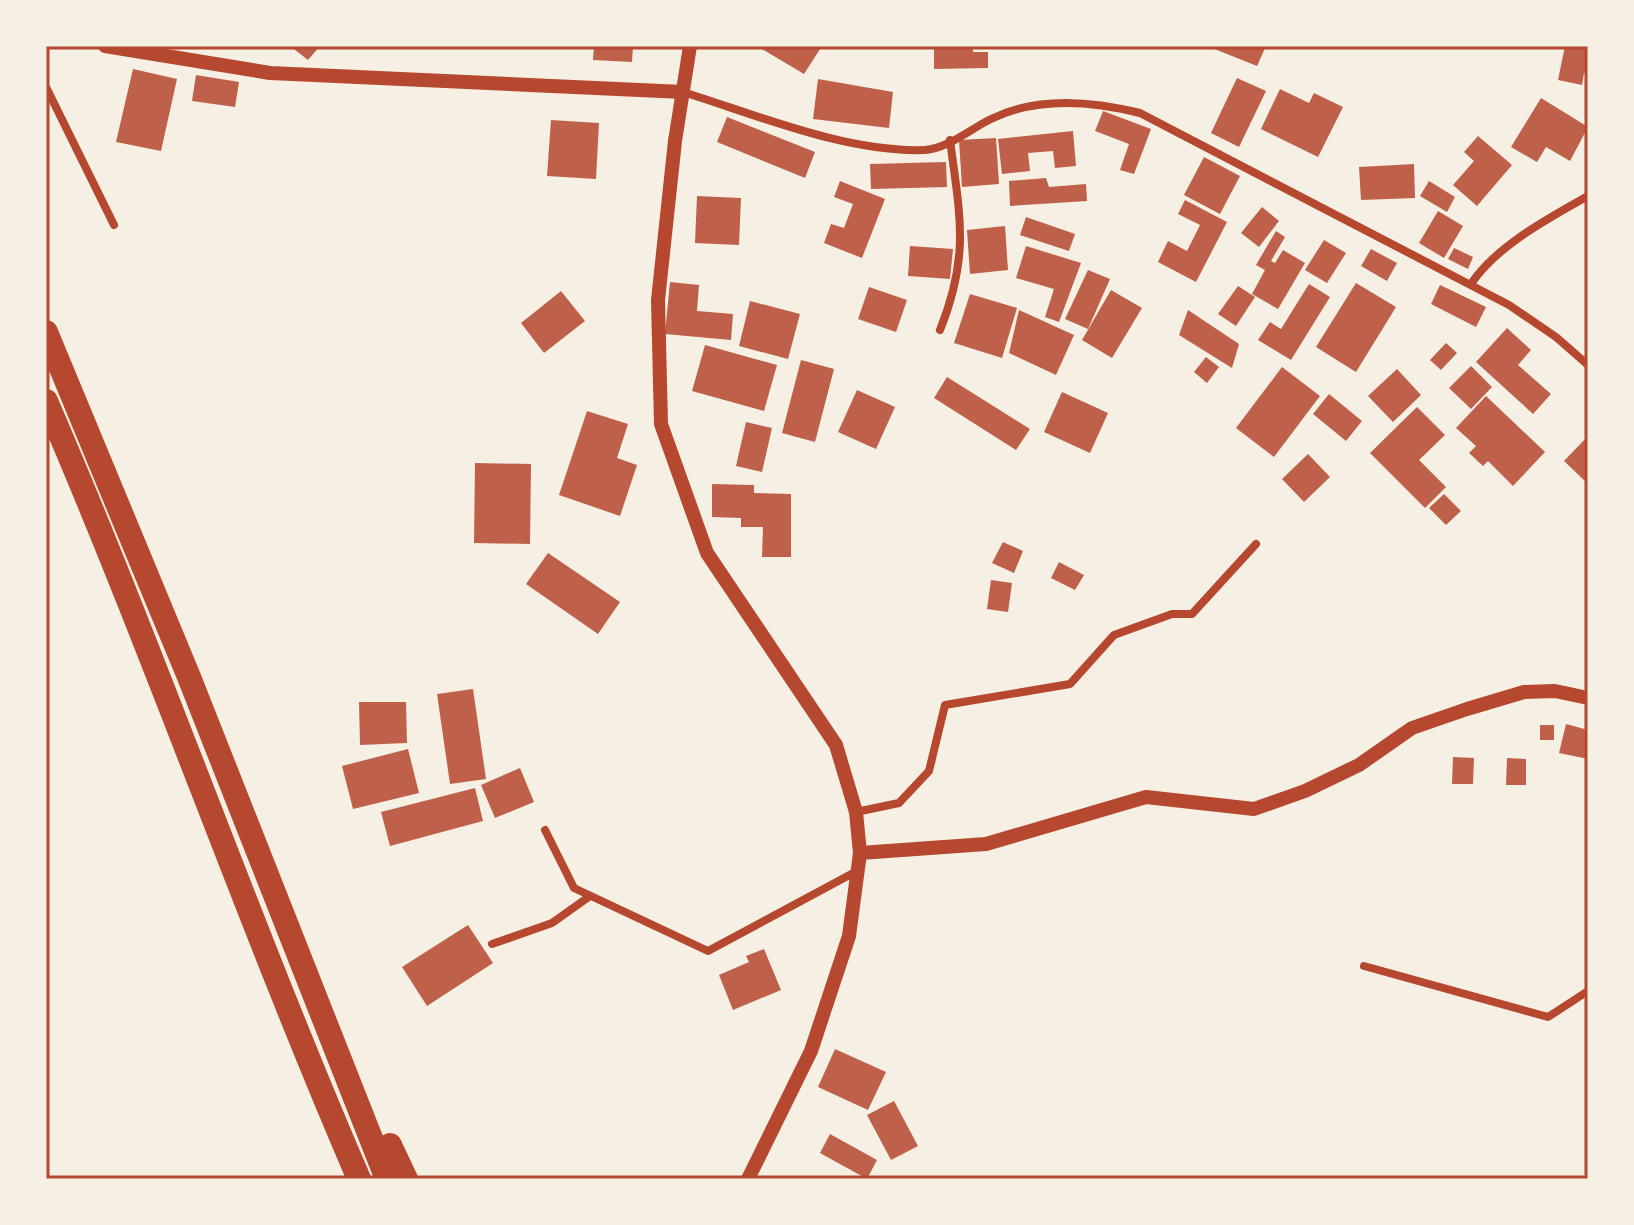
<svg xmlns="http://www.w3.org/2000/svg" width="1634" height="1225" viewBox="0 0 1634 1225" font-family="Inter,sans-serif">
<style>
.building{fill:#bf614a}
.lines{fill:none;stroke-linecap:round;stroke-linejoin:round}
.minor{stroke:#b5482f;stroke-width:8}
.tertiary{stroke:#b5482f;stroke-width:14}
.motorway{stroke:#b5482f;stroke-width:24}
.neatline{fill:none;stroke:#b5482f;stroke-width:3}
</style>
<rect width="100%" height="100%" fill="#f6efe4"/>
<g class="building">
<polygon points="290,46 320,46 308,60"/>
<polygon points="594,46 633,46 632,62 593,60"/>
<polygon points="757,46 822,46 804,74"/>
<polygon points="934,46 973,46 973,52 988,52 988,68 934,69"/>
<polygon points="1207,46 1266,46 1257,66"/>
<polygon points="1565,46 1588,46 1588,74 1584,73 1582,85 1558,80"/>
<polygon points="133,69 177,79 161,151 116,142"/>
<polygon points="196,75 239,82 235,107 192,101"/>
<polygon points="1237,78 1266,91 1239,147 1211,133"/>
<polygon points="818,79 893,92 889,128 813,119"/>
<polygon points="1280,89 1309,103 1314,93 1343,107 1318,157 1261,129"/>
<polygon points="1541,98 1588,127 1570,161 1546,147 1537,162 1511,147"/>
<polygon points="1103,111 1151,129 1134,174 1120,170 1129,144 1095,131"/>
<polygon points="727,117 815,152 805,178 717,142"/>
<polygon points="551,120 599,123 596,179 547,176"/>
<polygon points="1073,131 1076,166 1055,168 1053,151 1028,153 1030,171 1002,174 998,139"/>
<polygon points="1478,136 1512,165 1477,206 1453,185 1474,161 1464,152"/>
<polygon points="996,138 999,184 962,187 959,140"/>
<polygon points="1204,157 1240,176 1220,214 1184,195"/>
<polygon points="946,162 947,187 871,189 870,164"/>
<polygon points="1414,164 1415,198 1361,200 1359,167"/>
<polygon points="1046,178 1049,187 1086,184 1087,201 1010,206 1009,181"/>
<polygon points="840,181 885,199 862,258 824,243 831,224 844,228 853,204 834,197"/>
<polygon points="1429,181 1455,197 1447,212 1420,196"/>
<polygon points="697,196 741,198 739,245 695,243"/>
<polygon points="1185,200 1227,222 1196,282 1158,262 1168,241 1187,251 1200,225 1178,214"/>
<polygon points="1262,207 1279,221 1259,247 1241,233"/>
<polygon points="1438,211 1463,226 1444,258 1419,243"/>
<polygon points="1026,217 1075,234 1069,251 1020,235"/>
<polygon points="1005,226 1008,270 970,274 967,230"/>
<polygon points="1276,231 1285,237 1271,261 1275,263 1283,250 1305,263 1278,309 1252,294 1265,270 1256,265"/>
<polygon points="1324,240 1346,253 1327,283 1305,270"/>
<polygon points="910,246 953,249 950,279 908,276"/>
<polygon points="1026,246 1081,263 1059,322 1045,317 1054,289 1016,278"/>
<polygon points="1454,248 1473,257 1468,269 1448,259"/>
<polygon points="1371,249 1397,263 1387,281 1361,266"/>
<polygon points="1088,270 1110,279 1088,329 1065,319"/>
<polygon points="670,282 699,285 697,311 733,314 731,340 665,334"/>
<polygon points="1356,283 1396,307 1356,372 1316,347"/>
<polygon points="1309,284 1330,297 1291,360 1258,340 1270,322 1281,329"/>
<polygon points="1440,285 1486,307 1476,327 1431,304"/>
<polygon points="1238,286 1255,297 1236,326 1218,314"/>
<polygon points="869,287 907,300 896,332 858,319"/>
<polygon points="1111,290 1142,308 1112,358 1082,340"/>
<polygon points="561,291 585,321 544,353 521,323"/>
<polygon points="970,294 1017,308 1002,358 954,343"/>
<polygon points="750,301 800,314 788,359 739,346"/>
<polygon points="1019,310 1074,335 1056,375 1009,353"/>
<polygon points="1188,310 1239,344 1232,368 1179,335"/>
<polygon points="1507,328 1531,350 1518,365 1551,394 1533,414 1476,362"/>
<polygon points="1446,343 1457,353 1441,370 1430,360"/>
<polygon points="705,345 777,365 764,411 692,391"/>
<polygon points="1206,357 1219,367 1207,383 1194,372"/>
<polygon points="801,360 834,369 815,442 782,433"/>
<polygon points="1471,366 1492,387 1471,409 1449,388"/>
<polygon points="1282,367 1320,396 1274,457 1236,428"/>
<polygon points="1397,369 1421,395 1393,422 1368,396"/>
<polygon points="947,377 1030,429 1016,450 934,398"/>
<polygon points="857,390 895,407 876,449 838,432"/>
<polygon points="1062,392 1108,413 1090,453 1044,432"/>
<polygon points="1329,394 1362,421 1346,441 1313,414"/>
<polygon points="1486,396 1545,452 1513,486 1488,461 1483,466 1469,453 1476,446 1456,428"/>
<polygon points="1417,407 1445,435 1419,460 1446,487 1425,508 1370,453"/>
<polygon points="587,411 628,424 617,458 637,465 620,516 559,495"/>
<polygon points="746,422 772,428 762,472 736,466"/>
<polygon points="1588,436 1588,484 1564,461"/>
<polygon points="1308,454 1330,477 1304,502 1282,479"/>
<polygon points="475,463 531,464 530,544 474,543"/>
<polygon points="712,484 754,485 754,493 791,494 791,557 762,557 763,527 741,527 741,518 712,517"/>
<polygon points="1444,494 1461,511 1446,525 1429,508"/>
<polygon points="1003,542 1023,551 1014,573 992,563"/>
<polygon points="548,553 620,602 598,634 526,584"/>
<polygon points="1059,562 1084,575 1075,590 1051,578"/>
<polygon points="991,580 1012,583 1008,612 987,609"/>
<polygon points="473,689 486,779 450,784 437,694"/>
<polygon points="359,702 406,702 407,743 360,745"/>
<polygon points="1566,724 1588,730 1588,759 1559,753"/>
<rect x="1540" y="725" width="14" height="15"/>
<polygon points="408,749 419,793 353,809 342,766"/>
<polygon points="1453,757 1474,758 1473,784 1452,784"/>
<polygon points="1507,758 1526,759 1526,785 1506,785"/>
<polygon points="520,768 534,802 495,818 481,785"/>
<polygon points="475,788 483,821 390,846 381,812"/>
<polygon points="468,925 493,963 427,1006 402,967"/>
<polygon points="764,949 781,990 733,1010 719,975 749,962 746,956"/>
<polygon points="835,1049 886,1072 868,1110 818,1087"/>
<polygon points="894,1101 918,1146 891,1160 867,1115"/>
<polygon points="830,1134 877,1160 867,1179 820,1153"/>
</g>
<g class="lines">
<g class="minor">
<polyline points="46,87 114,225"/>
<path d="M683,92C757,115 847,153 925,150C947,149 972,128 991,119C1037,96 1092,101 1140,113L1509,305L1556,337L1588,365"/>
<path d="M1471,284C1496,246 1549,218 1588,196"/>
<path d="M940,330C970,255 960,217 950,140"/>
<polyline points="856,812 899,803 929,771 945,705 1070,684 1114,635 1172,614 1192,614 1256,544"/>
<polyline points="545,830 574,888 708,951 857,871"/>
<polyline points="492,944 552,923 590,896"/>
<polyline points="1364,966 1548,1017 1588,991"/>
</g>
<g class="tertiary">
<polyline points="105,46 270,73 683,92"/>
<polyline points="690,46 675,141 658,300 661,424 707,553 836,745 856,812 860,853 849,936 811,1051 748,1179"/>
<polyline points="860,853 986,844 1146,797 1254,809 1305,791 1359,765 1412,728 1467,709 1524,692 1555,691 1588,698"/>
</g>
<g class="motorway">
<polyline points="46,332 189,677 387,1179"/>
<path d="M46,401C157,658 248,922 359,1179"/>
<polyline points="390,1145 406,1179"/>
</g>
</g>
<rect width="1634" height="1225" fill="none" stroke="#f6efe4" stroke-width="96"/>
<rect x="48" y="48" width="1538" height="1129" class="neatline"/>
</svg>
